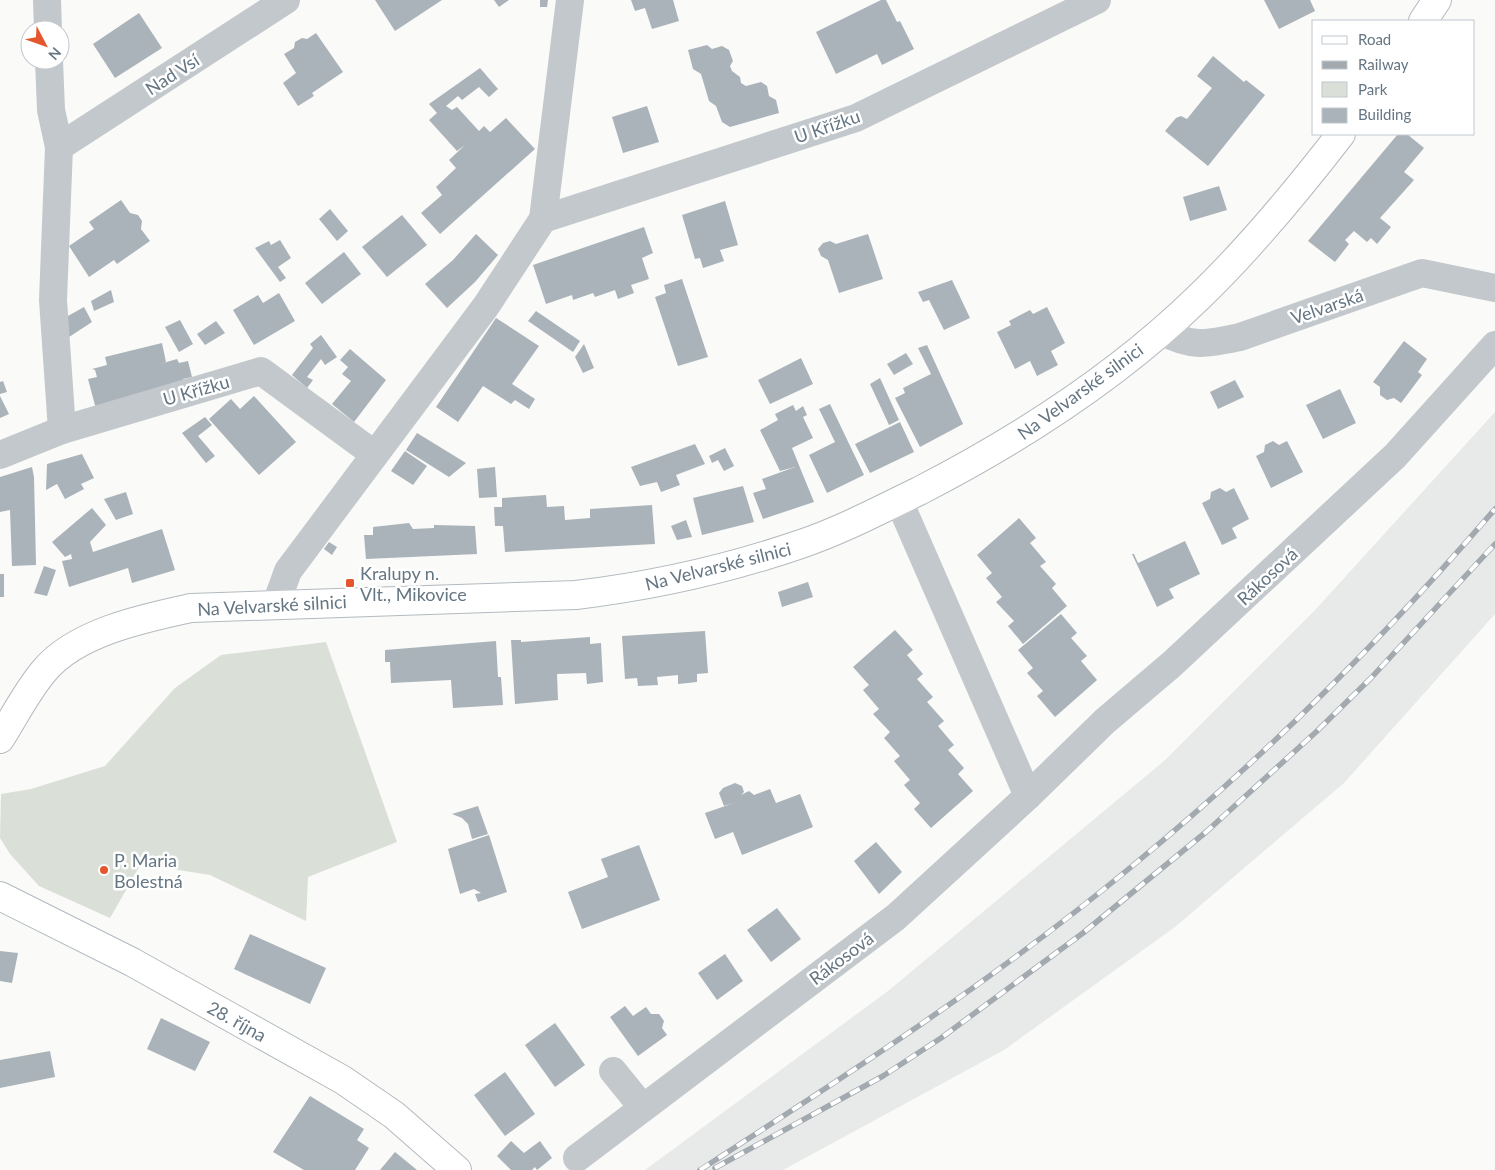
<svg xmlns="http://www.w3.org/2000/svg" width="1495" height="1170" viewBox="0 0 1495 1170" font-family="Lato,sans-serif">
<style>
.built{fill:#e8e9e9}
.green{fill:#dadfd7}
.building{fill:#aab3b9}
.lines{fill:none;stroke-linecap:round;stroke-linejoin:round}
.secondary-casing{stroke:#b3babf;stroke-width:30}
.street{stroke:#c3c8cc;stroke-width:28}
.secondary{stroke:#fff;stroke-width:28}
.rail-casing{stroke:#a2aab0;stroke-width:5.5}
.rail{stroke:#fff;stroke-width:4;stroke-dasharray:11;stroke-linecap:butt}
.poi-dot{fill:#e4572e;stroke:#fff;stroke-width:2}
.labels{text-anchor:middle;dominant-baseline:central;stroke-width:5;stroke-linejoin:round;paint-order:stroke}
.street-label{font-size:18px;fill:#657683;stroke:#fff}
.poi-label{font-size:18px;fill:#657683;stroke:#fff;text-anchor:start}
</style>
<rect width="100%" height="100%" fill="#fafaf8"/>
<polygon class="built" points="1495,412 1495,614 1344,783 1175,927 1004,1050 783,1170 645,1170 888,991 1164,761 1316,609"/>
<polygon class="green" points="326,642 397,842 308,877 306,921 210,875 141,864 110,918 39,886 10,854 0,838 1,794 31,789 105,766 175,688 221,655"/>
<g class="building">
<polygon points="375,0 442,0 395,31"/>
<polygon points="494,0 509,0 499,7"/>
<polygon points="540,0 548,0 547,7 540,7"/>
<polygon points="631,0 673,0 679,21 652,29 645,8 635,11"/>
<polygon points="881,0 886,0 897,22 900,21 914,49 882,65 877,54 836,74 816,32"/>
<polygon points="1264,0 1310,0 1315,11 1279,29"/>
<polygon points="139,13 162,48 115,78 93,44"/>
<polygon points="316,33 343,72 312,93 314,96 298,106 283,83 296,73 284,54 294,48 295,42 302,38 307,39"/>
<polygon points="707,45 712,49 722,46 729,50 733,61 730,66 732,71 740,77 741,83 746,86 761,82 767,86 769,96 776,100 779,113 730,127 722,122 716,106 709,101 701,74 693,69 688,50"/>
<polygon points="1213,56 1244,82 1246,80 1265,95 1208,166 1165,131 1176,118 1181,116 1187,119 1212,88 1197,76"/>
<polygon points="480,68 498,89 489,97 479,87 462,100 458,96 446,106 452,110 444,115 457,107 479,131 484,126 490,132 506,118 535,149 440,234 421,213 442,195 436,187 456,168 449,160 465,145 457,151 429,120 437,113 429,104"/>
<polygon points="647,106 659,142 623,153 612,117"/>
<polygon points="1398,134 1407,134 1424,148 1404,172 1414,180 1380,218 1391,227 1377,244 1371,238 1367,242 1354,231 1345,240 1349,244 1335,262 1308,241"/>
<polygon points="1219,186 1227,210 1190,221 1183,197"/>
<polygon points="121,200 130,213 138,215 142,221 141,229 150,241 117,264 114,260 89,277 69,246 94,229 89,222"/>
<polygon points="725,201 738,245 720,250 724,261 703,268 700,258 695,259 682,215"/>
<polygon points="330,209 348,231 337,241 319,219"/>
<polygon points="402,215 427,245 387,277 362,247"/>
<polygon points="644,227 653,253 642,258 649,279 631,285 634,293 618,299 615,290 595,297 593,293 573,300 572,295 546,304 533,265"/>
<polygon points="476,234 498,255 475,282 447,308 425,284 453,260"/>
<polygon points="868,234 883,279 839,293 828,260 821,256 818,249 823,243 830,241 836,244"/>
<polygon points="280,240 291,258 278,267 286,278 280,282 255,248 269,241 271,245"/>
<polygon points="344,252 361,274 322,304 305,283"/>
<polygon points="682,279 708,357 678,366 655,297 666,293 664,285"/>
<polygon points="952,280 970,318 944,330 929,300 923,302 918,292"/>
<polygon points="111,290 114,302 94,311 91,301"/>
<polygon points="279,293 295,321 254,345 233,310 258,295 263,303"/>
<polygon points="84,307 92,322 69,337 59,321"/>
<polygon points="1047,307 1065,343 1051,351 1058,365 1037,376 1030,361 1015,369 997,332 1011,325 1009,321 1030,310 1033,314"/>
<polygon points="536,311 580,341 573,352 528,321"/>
<polygon points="496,318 539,346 512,384 535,399 529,409 515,400 511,404 483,386 458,422 436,407"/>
<polygon points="180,320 193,344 179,352 165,327"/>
<polygon points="216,321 225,333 205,345 197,334"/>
<polygon points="321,335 337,357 325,365 321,359 307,377 313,380 307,388 292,375 313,348 310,344"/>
<polygon points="1404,341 1427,359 1418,372 1422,375 1401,403 1394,398 1387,400 1380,395 1380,387 1373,382"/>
<polygon points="162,343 166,362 160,364 177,359 179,363 188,361 192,377 183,379 185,387 96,409 88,379 97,377 95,370 92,369 107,365 105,357"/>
<polygon points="584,344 594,368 583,373 575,357"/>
<polygon points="927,345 963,424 920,447 895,398 905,393 903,388 931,374 918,348"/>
<polygon points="350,349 386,380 354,422 332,404 351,381 342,374 348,367 340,360"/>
<polygon points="906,353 913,364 894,375 887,364"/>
<polygon points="801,358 813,384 770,404 758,380"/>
<polygon points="880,378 899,420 889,425 870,384"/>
<polygon points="1235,380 1244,397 1218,409 1210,392"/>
<polygon points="3,381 7,392 0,394 0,382"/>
<polygon points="1340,389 1356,423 1323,439 1306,405"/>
<polygon points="0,396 9,414 0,418"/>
<polygon points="254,396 296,442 259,475 209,419 231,399 240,409"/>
<polygon points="830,404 864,475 827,493 809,455 835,442 819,409"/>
<polygon points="793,405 796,411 803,406 807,415 803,417 813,438 792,448 814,502 763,519 753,493 766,489 762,479 795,467 780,471 760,430 778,420 775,414"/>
<polygon points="205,417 212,425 198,436 215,456 206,463 182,433"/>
<polygon points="900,422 914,452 870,473 855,444"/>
<polygon points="417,433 466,463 449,477 406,450"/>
<polygon points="1273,441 1279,445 1287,441 1303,472 1271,488 1256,456 1264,452 1265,445"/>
<polygon points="695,444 705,464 676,475 680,485 661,492 657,482 640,486 631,467"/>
<polygon points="725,448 734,466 724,471 718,460 712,463 709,456"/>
<polygon points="405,451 427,466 413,485 391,471"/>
<polygon points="82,454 94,478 81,484 84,489 65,499 57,484 46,490 47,464"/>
<polygon points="32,467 34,477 36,565 12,566 10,510 0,512 0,477"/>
<polygon points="495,467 497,497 479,498 477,469"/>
<polygon points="743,486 754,522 702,535 693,498"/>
<polygon points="1220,488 1226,492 1234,488 1249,519 1232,528 1237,538 1222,545 1202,503 1210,499 1211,492"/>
<polygon points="126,492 133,514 116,520 104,499"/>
<polygon points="546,495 547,507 564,506 565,520 590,518 590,509 652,505 655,544 505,552 503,526 495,526 494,507 502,507 502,498"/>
<polygon points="92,508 106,525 90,542 93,552 162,529 175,570 132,583 128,568 69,587 62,561 72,559 71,554 65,557 52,542"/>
<polygon points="1019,518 1036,538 1030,543 1046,562 1040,566 1056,584 1052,588 1067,606 1023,644 1008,626 1014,621 996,602 1002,597 986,578 992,573 977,555"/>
<polygon points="686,520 692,537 677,540 671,526"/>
<polygon points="409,523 413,529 434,528 434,525 475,526 477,554 366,559 364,535 373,535 373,527"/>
<polygon points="1185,541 1200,574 1169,589 1174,598 1157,607 1132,554 1134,554 1138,563"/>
<polygon points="329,542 337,547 332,555 324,549"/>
<polygon points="44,566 56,570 47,596 34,593"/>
<rect x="0" y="574" width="4" height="23"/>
<polygon points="808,582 813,597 782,607 778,592"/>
<polygon points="1061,614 1077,633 1071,638 1087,656 1081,661 1097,680 1055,717 1037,696 1043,691 1027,673 1033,668 1018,650"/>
<polygon points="895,630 913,650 907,655 923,674 917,679 933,697 927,702 944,721 938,726 954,745 948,750 964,768 958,774 973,791 931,828 914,809 920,803 904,785 910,780 894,761 900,756 884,738 890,732 873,714 879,709 863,690 869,685 853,667"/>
<polygon points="705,631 708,673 697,674 697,682 678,684 678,675 657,677 658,685 638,686 637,678 625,679 622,636"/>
<polygon points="590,637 590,644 601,643 603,682 587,684 586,673 557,674 558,700 515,704 511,640 521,640 521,642"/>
<polygon points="496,641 498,677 501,677 503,705 453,708 451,680 391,683 390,662 385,662 385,650"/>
<polygon points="735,783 742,786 744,792 741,795 749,791 754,795 770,789 776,803 800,794 813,827 742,855 733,832 715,839 705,813 734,803 724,806 719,793 723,788"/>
<polygon points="478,806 488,834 472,839 468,824 462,818 452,814"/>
<polygon points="489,835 507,892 478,902 475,894 481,893 474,889 460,894 448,849"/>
<polygon points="876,842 902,872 879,894 854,861"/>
<polygon points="639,845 660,900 582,929 568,892 608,877 601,859"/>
<polygon points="777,908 801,939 771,962 747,930"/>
<polygon points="250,934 326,968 310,1004 234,969"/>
<polygon points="0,951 18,953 12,983 0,981"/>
<polygon points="725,954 743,981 717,1000 698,973"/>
<polygon points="625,1006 633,1016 646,1007 651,1014 659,1014 664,1021 662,1028 667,1035 638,1056 610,1017"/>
<polygon points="161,1018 210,1042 195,1071 147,1049"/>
<polygon points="555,1023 585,1065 555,1087 525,1045"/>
<polygon points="50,1051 55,1077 0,1088 0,1060"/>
<polygon points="505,1072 535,1114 505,1136 474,1095"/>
<polygon points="310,1096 364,1129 357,1140 369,1148 355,1170 304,1170 273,1152"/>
<polygon points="511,1141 524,1153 540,1141 552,1158 537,1170 535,1167 532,1170 511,1170 497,1156"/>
<polygon points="395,1152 417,1170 380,1170"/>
</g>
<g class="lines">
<defs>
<g id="secondary">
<polyline points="1423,21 1437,0"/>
<path d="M0,739C14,717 27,691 44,671C76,632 145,618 191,608L576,595C652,586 728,569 801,544C842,530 880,510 919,491C1020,439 1117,377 1199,297C1251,247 1297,191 1341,134"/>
<polyline points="0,896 132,962 343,1080 394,1115 457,1170"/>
</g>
</defs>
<use href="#secondary" class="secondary-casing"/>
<g class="street">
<polyline points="47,0 48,30"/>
<polyline points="49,60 51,110 59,147 53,300 62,430"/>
<polyline points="59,147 286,0"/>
<polyline points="543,219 856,118 1097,0"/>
<path d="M1161,331C1192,348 1208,344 1240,337L1422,273L1495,288"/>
<polyline points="0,455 62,430 261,371 374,454"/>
<polyline points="899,501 1028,796"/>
<polyline points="276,604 288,571 486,306 543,219 570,0"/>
<polyline points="613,1071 643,1108"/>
<polyline points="577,1158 896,917 1028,796 1105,721 1172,664 1395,456 1495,345"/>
</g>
<use href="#secondary" class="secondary"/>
<defs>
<g id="rail">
<polyline points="715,1168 883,1076 941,1038 1083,933 1206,832 1316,732 1371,678 1495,544"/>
<path d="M700,1170C847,1075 996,979 1131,867C1263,759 1384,638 1495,509"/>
</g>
</defs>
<use href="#rail" class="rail-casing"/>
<use href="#rail" class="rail"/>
</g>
<g class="poi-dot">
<rect x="345" y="578" width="10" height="10" rx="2.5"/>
<circle cx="104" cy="870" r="5"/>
</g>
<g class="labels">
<g class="street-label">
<text transform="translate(172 74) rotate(-33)">Nad Vsí</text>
<text transform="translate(827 126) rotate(-19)">U Křížku</text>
<text transform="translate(1327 306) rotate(-19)">Velvarská</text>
<text transform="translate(196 390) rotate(-16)">U Křížku</text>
<text transform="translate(1080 391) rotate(-36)">Na Velvarské silnici</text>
<text transform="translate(718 566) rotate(-14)">Na Velvarské silnici</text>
<text transform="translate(1267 576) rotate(-43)">Rákosová</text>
<text transform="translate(272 605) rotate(-3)">Na Velvarské silnici</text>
<text transform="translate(841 958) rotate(-37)">Rákosová</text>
<text transform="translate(237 1021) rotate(29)">28. října</text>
</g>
<g class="poi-label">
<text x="360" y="573">Kralupy n.<tspan x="360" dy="21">Vlt., Mikovice</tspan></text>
<text x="114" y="860">P. Maria<tspan x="114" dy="21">Bolestná</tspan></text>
</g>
</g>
<rect x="1312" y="20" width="162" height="115" fill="#ffffff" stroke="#c1c8cd"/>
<rect x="1322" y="36" width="25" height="8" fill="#ffffff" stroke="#c1c8cd"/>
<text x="1358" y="45" font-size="15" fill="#657683">Road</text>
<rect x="1322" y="61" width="25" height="8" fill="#a2aab0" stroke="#c1c8cd"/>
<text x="1358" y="70" font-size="15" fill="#657683">Railway</text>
<rect x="1322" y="82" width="25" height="15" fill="#dadfd7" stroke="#c1c8cd"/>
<text x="1358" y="95" font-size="15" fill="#657683">Park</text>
<rect x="1322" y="108" width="25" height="15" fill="#aab3b9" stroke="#c1c8cd"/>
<text x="1358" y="120" font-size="15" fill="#657683">Building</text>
<g transform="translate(45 45) rotate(131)"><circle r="24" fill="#ffffff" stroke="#c1c8cd"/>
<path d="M0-4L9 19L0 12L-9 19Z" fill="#e4572e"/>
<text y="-8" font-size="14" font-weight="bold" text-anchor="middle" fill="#657683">N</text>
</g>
</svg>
